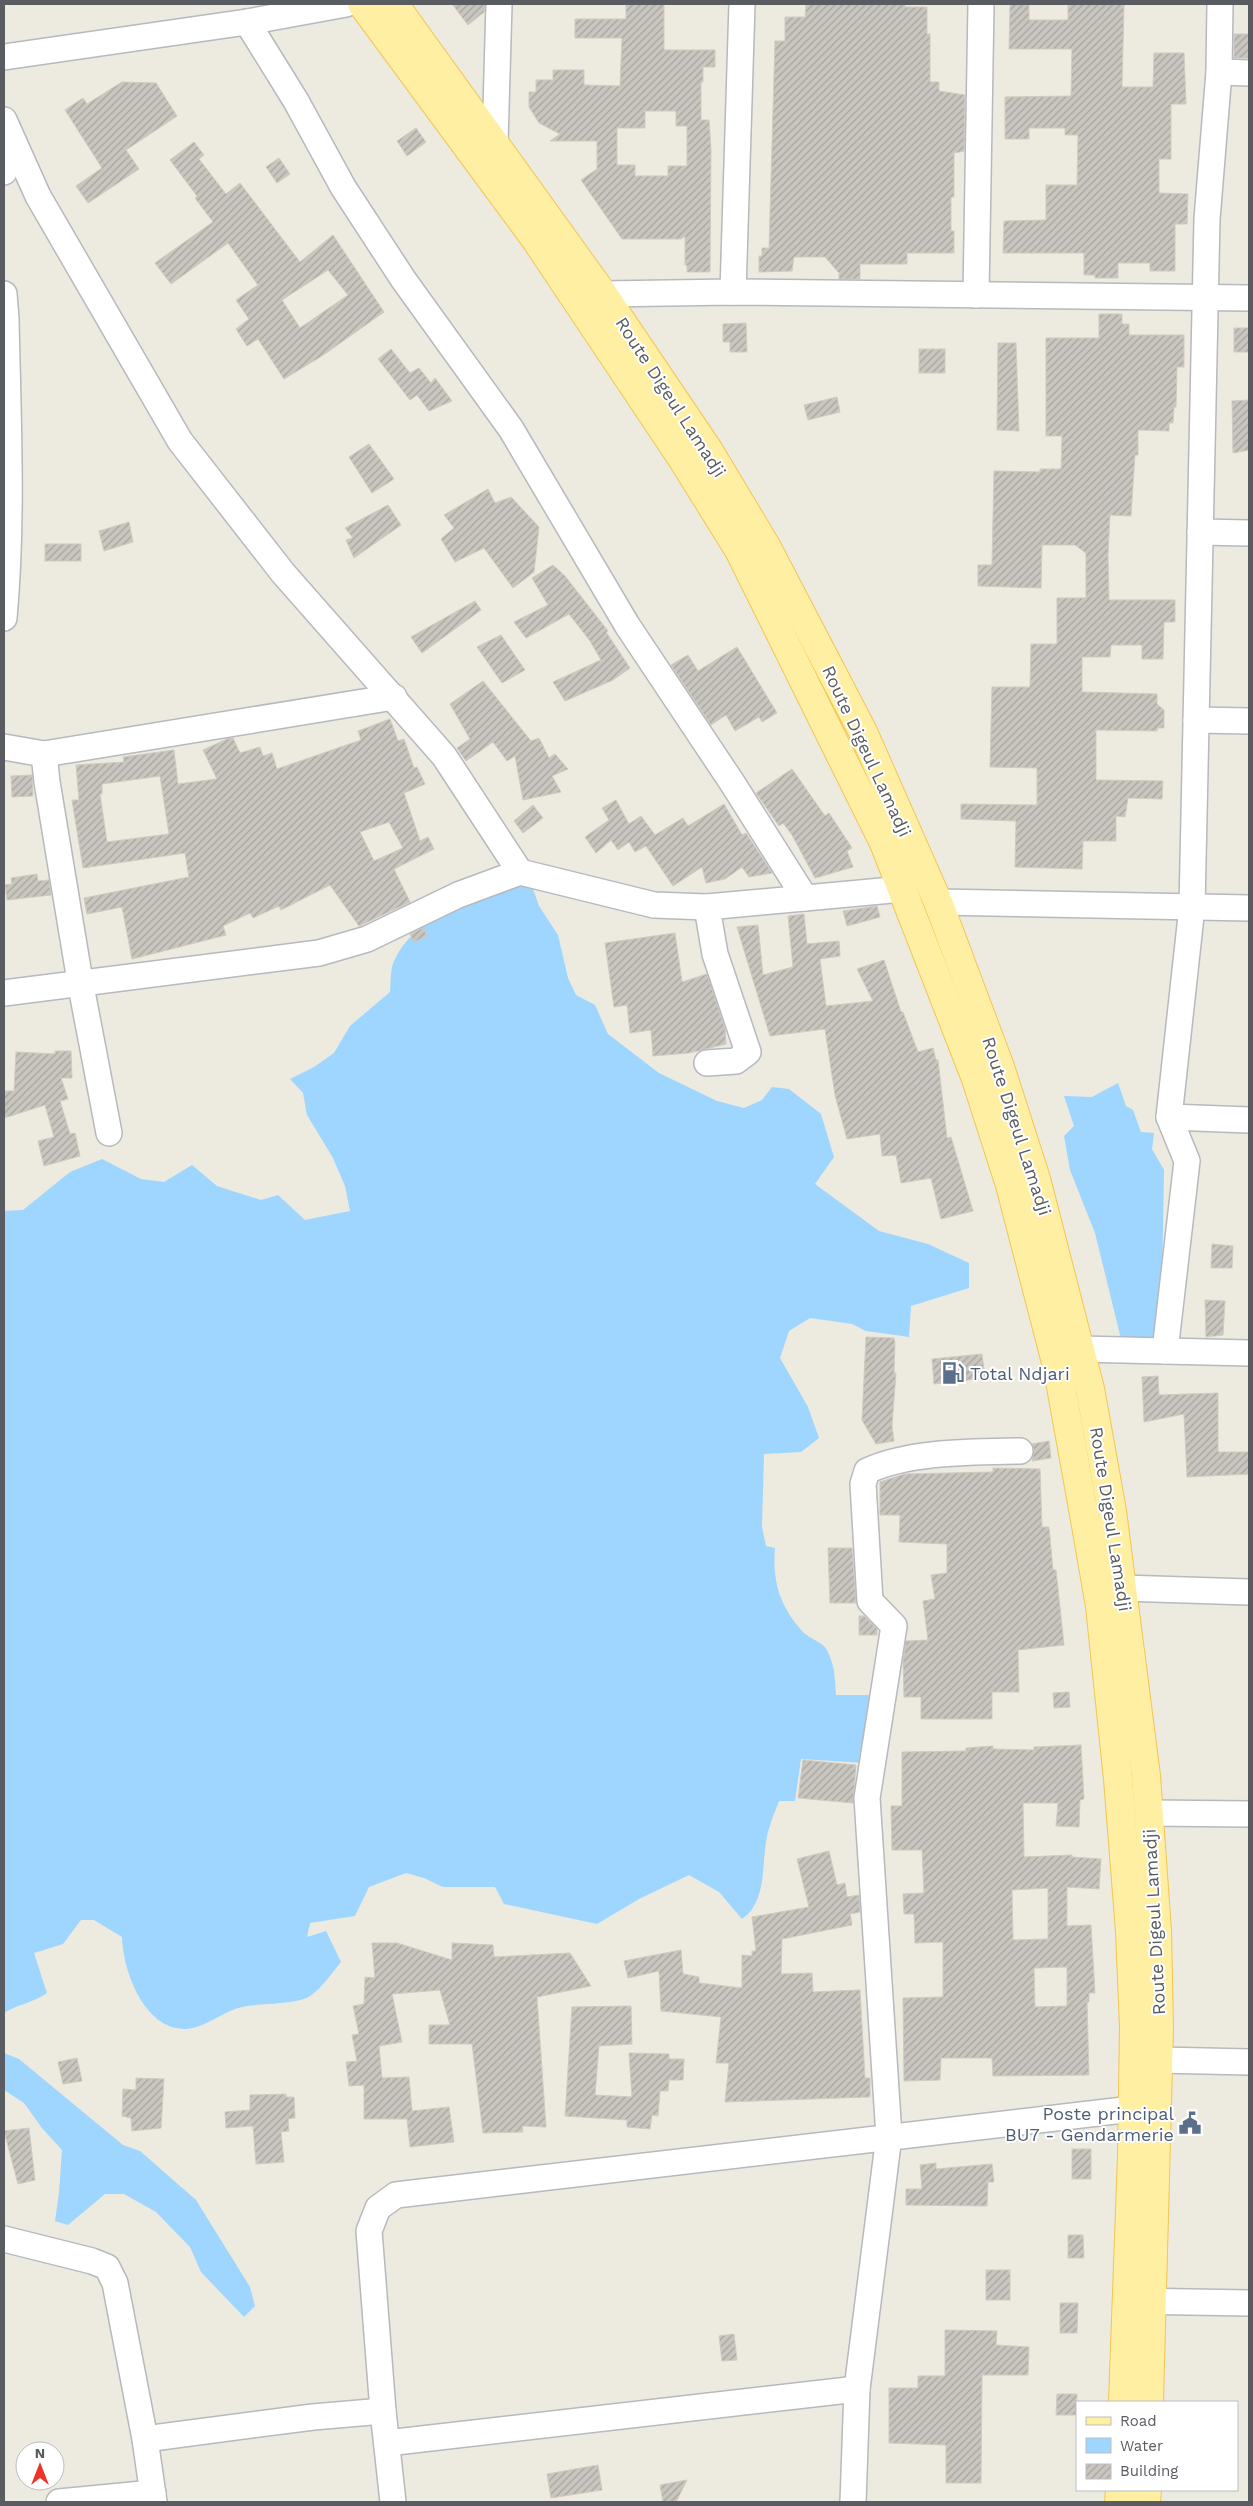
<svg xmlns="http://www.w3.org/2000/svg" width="1253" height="2506" viewBox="0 0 1253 2506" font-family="'Work Sans',sans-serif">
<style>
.water{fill:#9ed6ff}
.building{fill:url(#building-hatch);stroke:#d1cbbf;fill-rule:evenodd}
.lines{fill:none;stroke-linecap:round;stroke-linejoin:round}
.minor-casing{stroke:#b6b9be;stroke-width:28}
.major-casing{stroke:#f3c553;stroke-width:30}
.minor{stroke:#fff;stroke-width:25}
.major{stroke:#ffefa3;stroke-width:28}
.labels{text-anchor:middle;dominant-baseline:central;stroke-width:4;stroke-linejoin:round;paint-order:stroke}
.street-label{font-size:18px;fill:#595d62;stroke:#fff}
.service-label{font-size:18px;fill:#4e5e75;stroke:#fff;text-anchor:start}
</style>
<defs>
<pattern id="building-hatch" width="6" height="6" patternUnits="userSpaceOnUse" patternTransform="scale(1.25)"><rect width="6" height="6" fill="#c9c6c0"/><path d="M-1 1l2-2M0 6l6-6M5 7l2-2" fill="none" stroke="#a6a49f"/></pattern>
</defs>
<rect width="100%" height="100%" fill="#edeae0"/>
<g class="water">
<path d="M524,883L533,889L539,906L558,935L568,978L576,995L595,1005L608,1034L659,1073L717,1101L744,1108L762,1100L772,1087L789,1089L821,1114L834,1157L815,1184L879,1231L928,1244L969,1263V1288L911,1306L909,1337L866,1331L852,1324L810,1318L789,1331L780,1358L808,1407L819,1438L801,1452L764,1454L762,1527L766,1546L775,1548C772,1581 780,1607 803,1632C810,1639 823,1642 827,1650C835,1665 835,1680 836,1695H872L864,1763L801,1759L795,1801H779C774,1814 768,1828 766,1842C762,1867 766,1903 742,1919L719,1892L689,1875L639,1899L597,1924L504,1904L495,1887H443L424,1878L406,1873L369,1887L355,1916L310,1923L307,1937L326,1931L341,1962C332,1973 321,1989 310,1996C297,2005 258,2003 242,2007C223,2011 206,2028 185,2029C144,2029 123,1971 122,1937L94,1920H81L63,1944L34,1953L47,1993C33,2003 18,2004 4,2013V1211L23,1210L70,1172L102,1159L141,1179L164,1182L192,1165L217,1186L261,1200L278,1195L305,1220L350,1211L345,1186L333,1158L307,1115L303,1093L290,1079L314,1067L334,1053L350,1026L390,992C391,983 390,969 394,961C416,912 480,902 524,883Z"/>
<polygon points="1118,1083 1126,1106 1133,1110 1141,1132 1154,1133 1152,1149 1164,1170 1161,1340 1121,1339 1095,1233 1070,1170 1064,1136 1074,1126 1064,1096 1092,1097"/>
<polygon points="4,2053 19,2059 123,2145 140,2151 196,2200 250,2287 255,2306 244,2317 201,2272 190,2247 156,2212 124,2194 105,2194 68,2225 55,2221 59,2193 62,2150 42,2128 24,2103 4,2090"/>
</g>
<g class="building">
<polygon points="452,4 485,4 484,12 468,25"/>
<path d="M626,4H664V50H715V67H703V82H701V120H709L711,150L710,272H687V265H685V236L681,239H622L581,180L597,169V141H550L560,134L539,123L529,107V92H536V80H553V70H584V85L620,86L622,38H575V19H626ZM645,111H676V126H687V166H668V176H635V165H617V128H645Z"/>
<polygon points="806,4 905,4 905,7 927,7 927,34 930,34 930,82 939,82 939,91 965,95 964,151 954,153 954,197 951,197 951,231 954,231 954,253 907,253 907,264 860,264 860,279 839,279 839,273 825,257 794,257 792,271 759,272 759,256 762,256 762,248 769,248 775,41 785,41 785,17 805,17"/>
<polygon points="1010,4 1029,4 1029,20 1068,20 1068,4 1124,4 1122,87 1153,87 1154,53 1184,53 1186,104 1171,104 1171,159 1159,159 1159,193 1188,194 1187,224 1175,224 1175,271 1150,271 1150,263 1118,263 1118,278 1095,278 1095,275 1084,275 1084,253 1003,253 1004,221 1046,220 1046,185 1077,185 1078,135 1065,135 1065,128 1029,128 1029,139 1005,139 1005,97 1071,96 1072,49 1009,49"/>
<rect x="1234" y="34" width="15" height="24"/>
<polygon points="122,82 156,83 177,116 126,150 139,169 88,203 76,186 102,168 65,110 83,98 87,104"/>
<polygon points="416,128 426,142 407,156 397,141"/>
<path d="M194,142L204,155L199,159L226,194L240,183L300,262L333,235L384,312L322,356L284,379L258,339L247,346L236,329L249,319L236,300L258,285L228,243L171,284L155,263L213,222L195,198L197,196L170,160ZM328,270L348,295L300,328L282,300Z"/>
<polygon points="279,158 290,174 277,183 266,167"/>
<polygon points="1099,314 1122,314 1122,324 1129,324 1129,335 1184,335 1184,367 1177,367 1176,407 1174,407 1173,423 1169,423 1169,431 1138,430 1138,455 1135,455 1131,516 1110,515 1108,555 1109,600 1175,600 1175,622 1164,622 1163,659 1142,659 1142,645 1111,645 1110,657 1082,657 1082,692 1157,694 1157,704 1164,710 1164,728 1157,728 1157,731 1096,730 1096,780 1163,781 1162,799 1128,798 1125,817 1116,816 1116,841 1083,841 1082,869 1015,867 1016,821 961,819 961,804 1037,805 1037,768 990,767 992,687 1030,687 1031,644 1057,644 1057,598 1086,598 1086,553 1075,545 1042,545 1041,588 978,586 978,565 992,565 994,471 1040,472 1040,469 1061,469 1062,436 1046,436 1046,338 1099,338"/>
<polygon points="746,323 747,352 730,352 730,342 723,342 723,324"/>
<rect x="1234" y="328" width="15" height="24"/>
<polygon points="998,343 1016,343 1019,431 997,430"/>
<polygon points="391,349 410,373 419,368 431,383 435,378 452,401 429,411 417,395 410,400 378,359"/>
<rect x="919" y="349" width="26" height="24"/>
<polygon points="837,397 840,412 808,420 804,405"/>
<polygon points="1249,400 1249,450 1233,453 1232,401"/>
<polygon points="369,444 394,479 372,493 349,457"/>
<polygon points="488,489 495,503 511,497 539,527 534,572 513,588 484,548 455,562 441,539 454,528 444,515"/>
<polygon points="388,505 401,525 354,558 346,540 353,538 345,528"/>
<polygon points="129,522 133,542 104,551 99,531"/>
<rect x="45" y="544" width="36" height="17"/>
<polygon points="553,565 565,576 608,631 606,632 630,668 613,680 565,701 553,682 601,660 590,641 569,614 526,638 514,622 548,605 532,578"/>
<polygon points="475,601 481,610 422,653 411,637"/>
<polygon points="501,635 525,670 502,683 477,647"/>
<polygon points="737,647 777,713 762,722 759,717 735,731 726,715 711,725 671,665 688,655 698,671"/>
<polygon points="483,681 531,741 539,738 549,758 555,754 568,769 552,776 561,792 523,800 515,756 507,761 493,742 466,761 457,748 470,739 450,704"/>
<path d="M390,719L398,741L404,739L414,768L417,767L425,784L404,793L420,841L428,837L434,849L394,869L410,902L359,926L330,885L281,910L279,906L253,918L250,913L223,926L226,935L132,959L122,907L87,914L84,898L189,877L185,853L83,868L72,800H79L76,765L124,762L123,757L174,750L178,784L217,779L203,750L227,739L233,738L240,753L260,747L263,756L272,753L277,769L361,740L358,731ZM160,776L169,834L107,842L100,794H102V784ZM389,822L403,848L374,861L360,832Z"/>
<polygon points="792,769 825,816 829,813 852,848 847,851 853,867 815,878 792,835 783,823 779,826 756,793"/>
<polygon points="32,775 33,796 12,797 11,776"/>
<polygon points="616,800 629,824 641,816 655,835 683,818 688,826 724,804 742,835 746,833 772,873 749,877 742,867 725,879 706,883 702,867 673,886 646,846 635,852 629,842 618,850 611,840 596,853 585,837 609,820 602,808"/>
<polygon points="533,805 543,818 523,833 514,821"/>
<polygon points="37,874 38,881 49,880 51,895 7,900 5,885 12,884 11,878"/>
<polygon points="877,906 880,917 847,926 843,911"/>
<polygon points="804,914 807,944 839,941 840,956 820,959 826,1006 873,1001 857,969 884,960 901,1012 903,1012 918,1052 933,1048 936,1060 938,1060 947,1138 951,1137 973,1211 941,1219 931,1178 901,1183 896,1155 882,1156 880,1134 847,1139 835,1095 825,1029 770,1036 737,927 758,925 763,975 793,967 788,916"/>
<polygon points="423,928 427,936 414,942 410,934"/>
<polygon points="675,933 682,982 707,974 725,1029 726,1044 689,1053 653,1056 651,1030 630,1033 627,1005 614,1007 605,943"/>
<polygon points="55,1051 71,1051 72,1078 61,1078 68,1099 60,1101 70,1134 75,1133 80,1156 44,1166 38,1141 54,1137 45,1105 4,1118 4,1091 14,1091 16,1052 55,1054"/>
<polygon points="1212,1244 1233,1246 1232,1268 1211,1268"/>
<polygon points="1205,1300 1225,1301 1223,1335 1206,1337"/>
<polygon points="866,1337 894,1338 895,1343 894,1373 896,1373 892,1426 894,1441 876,1444 862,1420"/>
<polygon points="982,1354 985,1378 934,1384 932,1359"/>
<polygon points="1158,1376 1159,1395 1218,1393 1218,1452 1249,1452 1249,1474 1187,1477 1184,1414 1144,1422 1142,1377"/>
<polygon points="1049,1441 1051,1458 1032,1461 1034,1451 1032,1444"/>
<polygon points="993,1468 1040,1469 1042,1527 1049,1527 1053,1570 1056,1570 1064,1645 1018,1650 1019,1692 992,1692 992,1719 921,1719 921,1697 904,1697 903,1662 906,1641 928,1640 923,1601 935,1599 931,1575 947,1573 947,1544 899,1542 900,1515 880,1515 880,1482 905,1474 993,1472"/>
<polygon points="828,1548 852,1548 856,1603 830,1603"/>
<polygon points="859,1616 864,1616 877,1629 877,1635 859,1635"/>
<polygon points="1069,1692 1070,1707 1054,1708 1053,1693"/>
<path d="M1081,1745L1084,1799L1080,1800L1079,1827L1056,1826L1058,1803H1023L1024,1857L1072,1855V1857L1101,1859L1099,1889L1067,1887V1926L1091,1925L1095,1993H1089V2002H1087L1089,2075L993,2076L992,2058H941L940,2080L904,2081L903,1998L943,1997V1942L915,1943L914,1914H904L903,1894L924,1893L922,1850H892L891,1806H902V1752L966,1751V1748L993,1746V1749L1034,1750V1747ZM1048,1888V1939L1013,1940L1012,1890ZM1067,1967V2006L1035,2007L1034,1968Z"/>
<polygon points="803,1760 856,1765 853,1803 798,1798"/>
<polygon points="829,1851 837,1885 845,1883 847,1897 859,1895 860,1912 850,1914 852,1925 782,1939 781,1974 812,1973 813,1992 860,1990 865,2078 870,2078 870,2097 725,2102 729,2063 716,2063 721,2017 661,2011 659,1971 628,1978 624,1961 681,1950 683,1974 699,1977 699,1983 742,1988 742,1955 752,1956 752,1951 756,1951 752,1917 809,1907 797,1859"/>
<polygon points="372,1943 397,1943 452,1960 452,1943 493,1945 494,1957 570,1953 591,1986 537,1997 546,2127 522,2126 523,2132 483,2133 472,2044 429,2044 429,2025 450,2025 440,1990 392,1994 402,2042 379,2046 382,2078 409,2077 412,2111 449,2107 454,2142 410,2147 407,2119 364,2119 364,2085 349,2086 346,2062 357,2061 352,2035 359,2034 353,2006 364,2004 365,1977 375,1978"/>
<polygon points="631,2006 632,2044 599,2046 595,2095 632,2097 629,2053 669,2054 669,2059 684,2059 683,2080 669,2080 668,2091 660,2091 658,2116 652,2115 650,2129 627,2127 627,2120 565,2116 572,2007"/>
<polygon points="77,2058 82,2081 63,2084 58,2062"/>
<polygon points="136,2078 164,2079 161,2128 132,2131 131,2118 122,2116 123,2089 136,2090"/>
<polygon points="286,2094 286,2097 294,2097 295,2118 288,2119 289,2131 281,2132 284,2162 256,2164 253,2126 226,2128 225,2112 250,2110 250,2095"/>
<polygon points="29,2128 35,2180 18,2184 4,2131"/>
<rect x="1072" y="2149" width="19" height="30"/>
<polygon points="936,2163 936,2169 992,2164 994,2182 988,2182 987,2206 906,2205 906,2189 922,2189 920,2165"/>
<polygon points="1068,2235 1083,2235 1084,2258 1068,2258"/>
<rect x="986" y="2270" width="24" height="30"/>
<polygon points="1060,2303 1078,2303 1077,2333 1060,2333"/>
<polygon points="945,2330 997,2331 996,2345 1029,2347 1028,2375 982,2375 981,2483 946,2483 946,2445 889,2443 889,2388 918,2388 918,2376 945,2376"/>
<polygon points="734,2334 737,2360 722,2361 719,2336"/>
<polygon points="1057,2394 1077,2394 1076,2415 1056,2415"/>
<polygon points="598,2465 602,2490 551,2498 547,2474"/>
<polygon points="687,2480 676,2502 663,2502 660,2485"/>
</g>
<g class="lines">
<defs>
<g id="minor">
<polyline points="247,22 296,101 343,187 403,279 511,429 627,625 733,784 805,898"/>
<polyline points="4,57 247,22 346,4"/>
<polyline points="1219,72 1249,73"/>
<polyline points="4,120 38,196 180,441 283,573 444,756 520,872"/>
<polyline points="495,143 499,4"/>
<polyline points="4,172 12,142"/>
<polyline points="733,292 742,4"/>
<path d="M4,294L6,319C8,418 13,518 4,618"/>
<polyline points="603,294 733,292 1249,298"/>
<polyline points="976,295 981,4"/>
<polyline points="1200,532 1249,533"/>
<polyline points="1196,720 1249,721"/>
<polyline points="4,747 44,754 394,697"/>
<polyline points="44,754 47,782 80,981 109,1133"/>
<polyline points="938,902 1249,908"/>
<polyline points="707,907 715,954 748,1052 736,1061 707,1063"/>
<polyline points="4,993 319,953 367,939 458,895 520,872 654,905 707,907 903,889"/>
<polyline points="1169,1117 1249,1120"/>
<polyline points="1080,1349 1165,1351 1187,1161 1169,1117 1192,907 1207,219 1219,72 1220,4"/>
<polyline points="1165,1351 1249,1353"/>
<polyline points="1122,1588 1249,1592"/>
<polyline points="1148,1813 1249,1814"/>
<polyline points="1159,2060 1249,2062"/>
<polyline points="4,2239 92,2261 107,2267 115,2283 145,2439 154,2502"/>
<polyline points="1131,2301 1249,2303"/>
<polyline points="145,2439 313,2417 383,2411"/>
<polyline points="387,2443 857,2389"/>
<polyline points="59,2502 153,2493"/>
<polyline points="393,2502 383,2411 369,2231 378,2208 396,2195 1132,2109"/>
<path d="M853,2502L857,2389L889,2136L867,1798L894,1626L870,1601L863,1484L867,1471C910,1451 973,1452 1020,1451"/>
</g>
<g id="major">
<polyline points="362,4 536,240 683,460 739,550 884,843 976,1079 1010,1185 1058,1370 1084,1514 1100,1606 1118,1779 1130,1931 1134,2027 1132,2156 1123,2402"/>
<polyline points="394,4 603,294 709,451 766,546 863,732 938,902 1000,1067 1036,1179 1090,1389 1112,1511 1146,1776 1157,1931 1159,2029 1149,2402"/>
<polyline points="1119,2502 1120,2490"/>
<polyline points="1146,2502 1147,2490"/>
</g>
</defs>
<use href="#minor" class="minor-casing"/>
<use href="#major" class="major-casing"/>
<use href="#minor" class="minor"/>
<use href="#major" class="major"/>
</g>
<defs>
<symbol id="fuel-bare" viewBox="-9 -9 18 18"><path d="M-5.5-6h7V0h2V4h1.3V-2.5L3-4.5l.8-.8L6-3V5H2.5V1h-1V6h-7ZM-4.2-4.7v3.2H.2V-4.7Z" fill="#5c6f8a" stroke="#fff" stroke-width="2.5" paint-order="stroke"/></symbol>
<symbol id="civic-bare" viewBox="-9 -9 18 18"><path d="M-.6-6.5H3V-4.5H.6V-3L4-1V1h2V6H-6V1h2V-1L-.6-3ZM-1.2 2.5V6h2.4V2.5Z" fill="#5c6f8a" stroke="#fff" stroke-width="2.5" paint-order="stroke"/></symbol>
</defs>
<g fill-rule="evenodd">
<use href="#fuel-bare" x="937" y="1357" width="32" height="32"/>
<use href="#civic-bare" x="1174" y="2107" width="32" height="32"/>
</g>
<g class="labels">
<g class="street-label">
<text transform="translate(671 397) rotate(57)">Route Digeul Lamadji</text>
<text transform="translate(867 751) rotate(65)">Route Digeul Lamadji</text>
<text transform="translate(1017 1126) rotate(72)">Route Digeul Lamadji</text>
<text transform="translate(1111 1519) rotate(81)">Route Digeul Lamadji</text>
<text transform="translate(1154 1922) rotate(-93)">Route Digeul Lamadji</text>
</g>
<g class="service-label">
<text x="970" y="1373">Total Ndjari</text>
<text x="1174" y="2113" text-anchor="end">Poste principal<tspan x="1174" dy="21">BU7 - Gendarmerie</tspan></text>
</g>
</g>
<rect width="1253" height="2506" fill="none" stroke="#595d62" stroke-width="10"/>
<rect x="1076" y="2401" width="162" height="90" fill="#ffffff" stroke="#bdbec0"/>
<rect x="1086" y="2417" width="25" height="8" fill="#ffefa3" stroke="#bdbec0"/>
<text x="1120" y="2426" font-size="15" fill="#595d62">Road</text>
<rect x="1086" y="2438" width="25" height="15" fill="#9ed6ff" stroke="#bdbec0"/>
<text x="1120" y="2451" font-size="15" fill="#595d62">Water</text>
<rect x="1086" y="2464" width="25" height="15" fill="url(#building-hatch)" stroke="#bdbec0"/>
<text x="1120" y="2476" font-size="15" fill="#595d62">Building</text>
<g transform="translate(40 2466)"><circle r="24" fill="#ffffff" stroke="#bdbec0"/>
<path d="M0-4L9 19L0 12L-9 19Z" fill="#eb3528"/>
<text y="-8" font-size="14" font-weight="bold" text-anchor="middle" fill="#595d62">N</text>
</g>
</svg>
